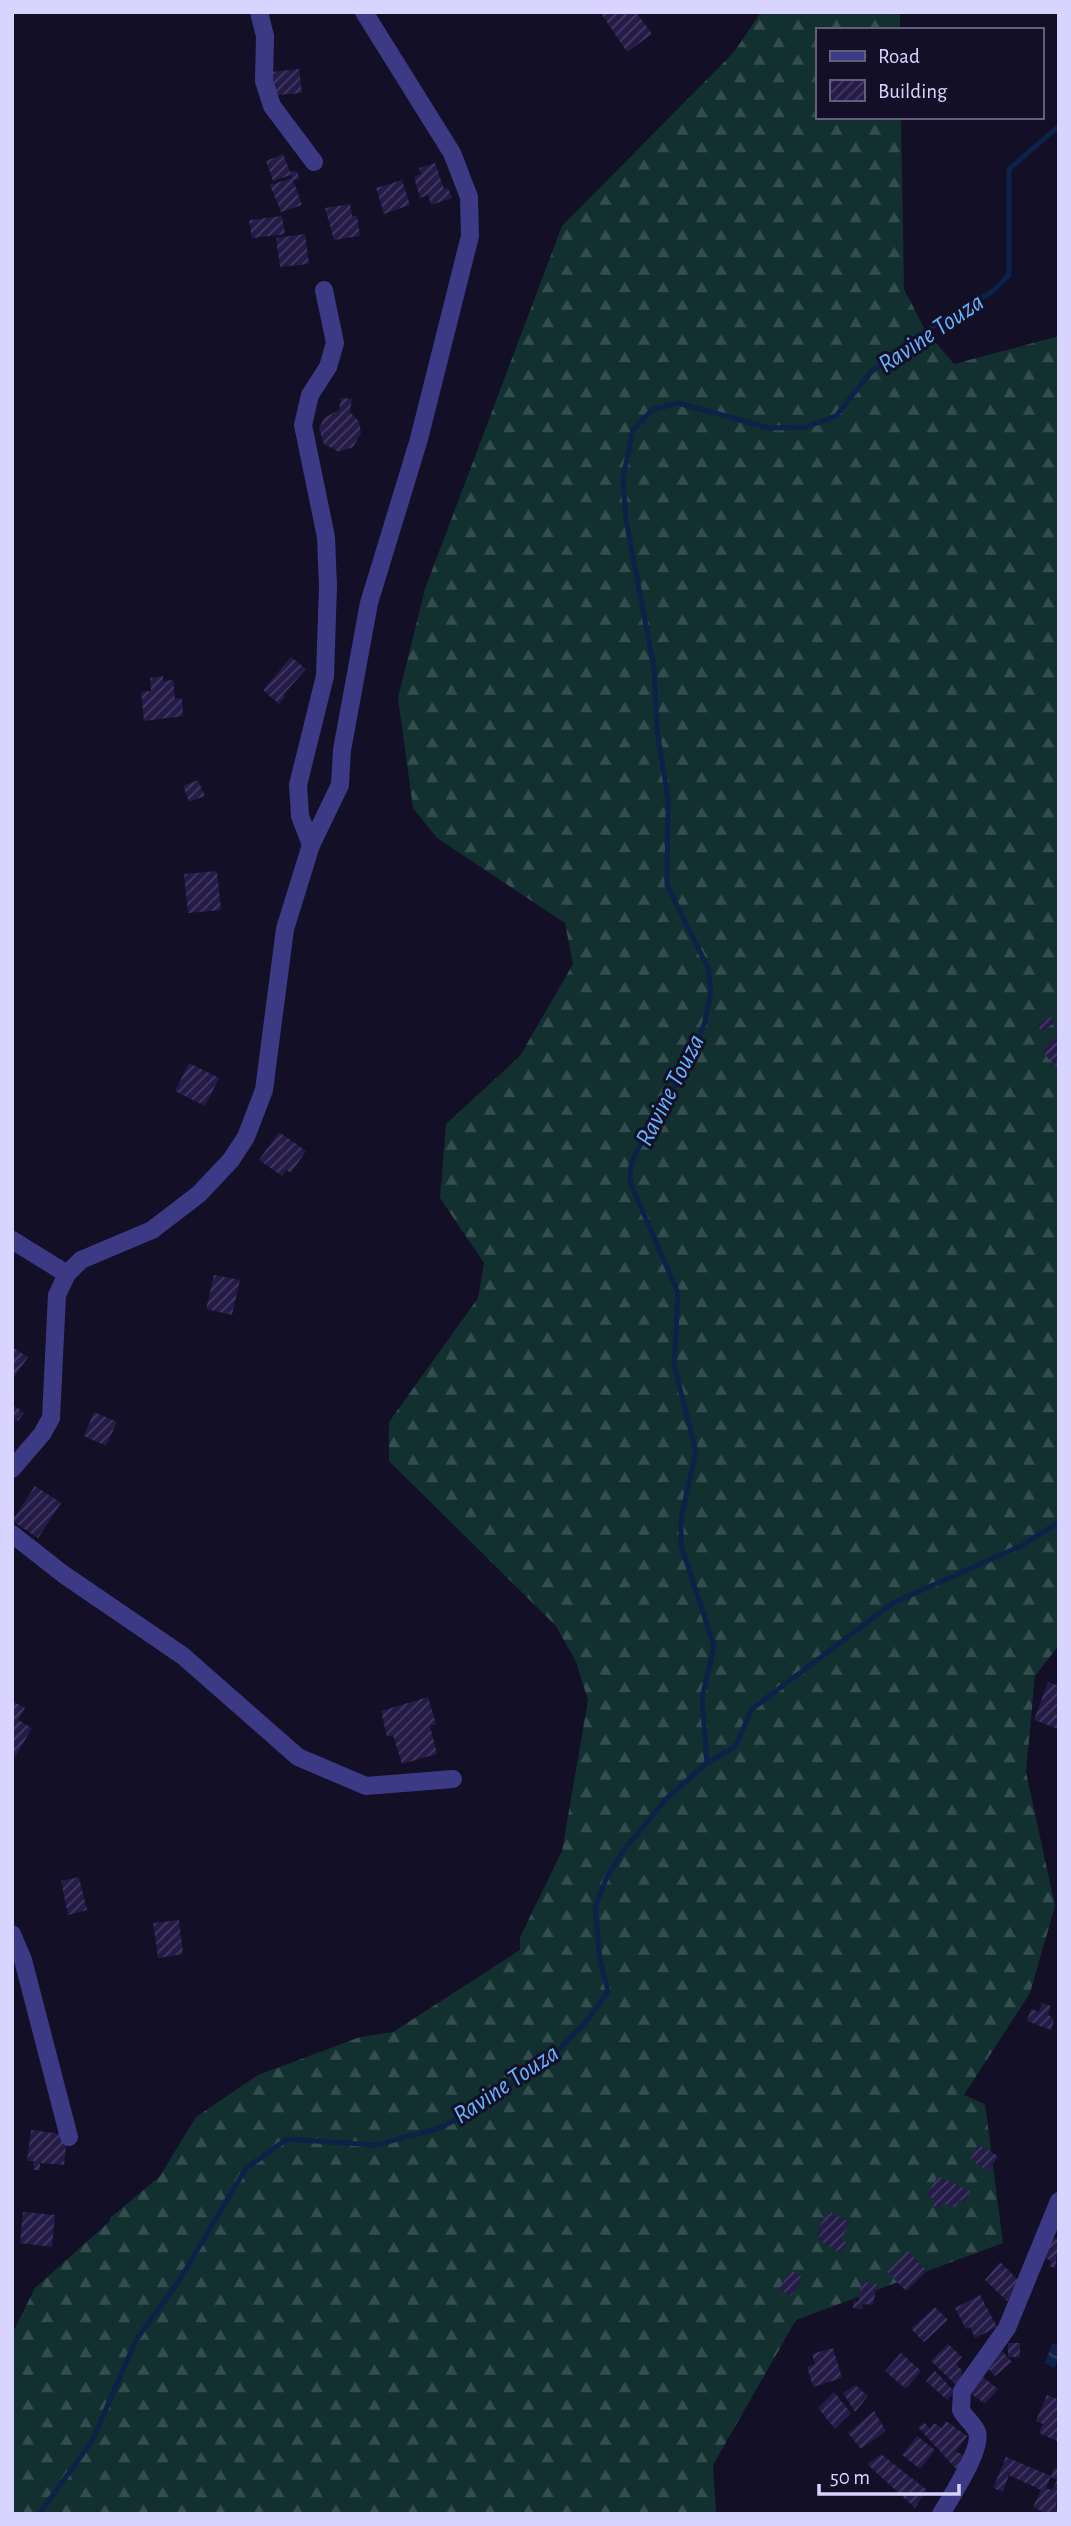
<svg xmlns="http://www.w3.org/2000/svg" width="1071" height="2526" viewBox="0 0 1071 2526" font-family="'Alegreya Sans',sans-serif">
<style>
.forest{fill:url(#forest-firs)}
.water{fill:url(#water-waves)}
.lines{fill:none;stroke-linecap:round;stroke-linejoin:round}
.stream{stroke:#0c2248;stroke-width:5}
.building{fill:url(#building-hatch)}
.minor{stroke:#3d3a85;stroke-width:18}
.labels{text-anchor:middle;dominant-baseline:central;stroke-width:6;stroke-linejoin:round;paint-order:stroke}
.water-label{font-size:26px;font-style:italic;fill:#62b6ff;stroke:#130f26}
</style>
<defs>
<pattern id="forest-firs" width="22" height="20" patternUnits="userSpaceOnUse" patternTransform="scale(1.75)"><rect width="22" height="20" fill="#12302f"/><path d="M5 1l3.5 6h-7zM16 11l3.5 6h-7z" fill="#344d4e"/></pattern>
<pattern id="water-waves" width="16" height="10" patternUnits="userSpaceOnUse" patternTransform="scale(1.75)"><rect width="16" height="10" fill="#0c2248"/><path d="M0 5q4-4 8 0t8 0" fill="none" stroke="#2f4163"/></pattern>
<pattern id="building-hatch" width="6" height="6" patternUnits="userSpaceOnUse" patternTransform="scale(1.75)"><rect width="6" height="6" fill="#241b47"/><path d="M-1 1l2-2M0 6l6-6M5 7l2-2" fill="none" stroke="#433b63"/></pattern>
</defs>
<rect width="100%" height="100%" fill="#130f26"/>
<polygon class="forest" points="761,12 900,12 900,30 817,30 817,117 901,117 904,289 925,330 954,364 1059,336 1059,1645 1035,1676 1026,1772 1055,1906 1030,1993 964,2095 985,2104 1003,2243 796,2320 713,2465 716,2514 12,2514 12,2334 35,2288 110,2221 110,2218 160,2176 196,2117 258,2075 360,2037 393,2032 520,1950 520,1937 562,1851 588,1700 576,1662 556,1626 389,1461 389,1422 478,1298 484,1263 440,1198 446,1124 520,1056 573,964 565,923 437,838 413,808 398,698 425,589 562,226 734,52"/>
<polygon class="water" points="1052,2344 1059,2345 1059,2358 1054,2368 1045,2363"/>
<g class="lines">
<g class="stream">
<polyline points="707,1763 702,1698 714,1646 681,1545 681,1519 696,1451 674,1365 678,1293 630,1182 631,1164 639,1147 686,1067 705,1022 711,992 708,968 667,885 668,798 657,730 654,668 626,520 623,478 633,430 652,410 678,403 770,428 806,427 836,416 870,373 909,341 993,291 1009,275 1009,169 1059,126"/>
<polyline points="39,2514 92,2441 136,2340 177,2284 246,2168 287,2139 375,2145 437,2129 468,2114 555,2054 590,2017 608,1991 600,1960 595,1907 606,1879 623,1851 667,1798 707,1763 735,1747 752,1709 893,1603 1021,1546 1059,1522"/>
</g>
</g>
<g class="building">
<polygon points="600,12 636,12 652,34 627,52"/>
<polygon points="299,69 302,93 277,95 271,72"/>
<polygon points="283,154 290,172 297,171 299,179 293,180 302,205 281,212 270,185 292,178 291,175 273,181 266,161"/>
<polygon points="435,163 444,189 448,188 452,198 431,205 428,195 420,198 414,177 421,174 419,168"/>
<polygon points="402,180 410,205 384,214 376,188"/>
<polygon points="350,204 352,216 357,216 360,236 334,240 325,208"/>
<polygon points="282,216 285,234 252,238 249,220"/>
<polygon points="305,234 309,264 280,267 276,238"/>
<polygon points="341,398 352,399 350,412 359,422 361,433 353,447 339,452 324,444 319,429 324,418 339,410"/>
<polygon points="291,657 306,669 283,695 285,697 279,704 263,690"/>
<polygon points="163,676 163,681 173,680 175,699 182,698 183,716 144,721 141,692 151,691 150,678"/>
<polygon points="198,780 205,796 189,802 183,786"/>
<polygon points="217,871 221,910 188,913 184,874"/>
<polygon points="1050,1016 1055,1022 1042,1032 1037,1026"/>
<polygon points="1059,1034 1059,1069 1041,1051"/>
<polygon points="189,1063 219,1078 205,1106 175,1091"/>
<polygon points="279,1132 306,1151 291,1173 286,1170 282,1176 259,1160"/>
<polygon points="214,1275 240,1280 232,1315 206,1309"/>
<polygon points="12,1347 28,1357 12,1380"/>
<polygon points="12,1404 24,1413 18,1421 12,1418"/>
<polygon points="94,1412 117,1422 106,1446 84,1436"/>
<polygon points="35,1486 61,1503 38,1538 12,1521"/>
<polygon points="1048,1682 1059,1686 1059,1729 1034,1720"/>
<polygon points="428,1697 436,1724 430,1726 437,1754 402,1764 393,1735 387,1737 381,1711"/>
<polygon points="12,1701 25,1708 18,1720 32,1728 16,1756 12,1754"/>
<polygon points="79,1877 87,1910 68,1915 61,1881"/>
<polygon points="179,1920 183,1954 158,1958 153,1923"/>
<polygon points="1042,2003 1051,2006 1048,2014 1054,2020 1051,2030 1027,2021 1031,2009 1039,2012"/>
<polygon points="31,2130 67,2135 64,2165 40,2163 40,2170 33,2170 34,2161 27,2161"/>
<polygon points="978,2145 998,2156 989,2171 970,2160"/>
<polygon points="938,2176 970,2191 965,2202 959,2200 955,2208 943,2203 940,2209 932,2205 935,2200 927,2195"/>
<polygon points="829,2211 850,2223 841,2239 847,2243 840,2253 818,2239 820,2235 816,2233"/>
<polygon points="23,2212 55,2215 52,2247 20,2243"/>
<polygon points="1048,2236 1059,2240 1055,2268 1049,2266 1051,2261 1040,2255"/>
<polygon points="908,2251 927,2271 906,2291 887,2272"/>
<polygon points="1000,2262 1019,2281 1007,2301 985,2280"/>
<polygon points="791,2270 803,2278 791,2296 779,2289"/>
<polygon points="862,2282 877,2284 873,2305 863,2304 862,2309 853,2308 854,2301 858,2302"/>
<polygon points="980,2295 997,2327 975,2338 970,2327 966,2329 955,2308"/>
<polygon points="935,2307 948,2320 924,2342 911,2329"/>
<rect x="1008" y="2343" width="12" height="14"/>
<polygon points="948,2344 962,2357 956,2364 962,2370 961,2377 955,2384 931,2361"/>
<polygon points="833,2348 842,2378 813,2387 807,2367 815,2364 812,2354"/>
<polygon points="1000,2349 1012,2362 995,2376 984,2364"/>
<polygon points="901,2353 921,2371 906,2389 885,2371"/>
<polygon points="935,2371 955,2392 947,2400 926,2381"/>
<polygon points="983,2377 998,2389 985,2404 970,2393"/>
<polygon points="855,2385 868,2396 855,2412 843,2393"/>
<polygon points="834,2392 851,2413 835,2429 818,2408"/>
<polygon points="1047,2395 1059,2400 1059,2442 1039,2433 1043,2424 1036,2421"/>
<polygon points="874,2411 886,2431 861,2449 848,2433"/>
<polygon points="946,2421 967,2436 956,2451 964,2456 957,2470 918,2427 925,2423 930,2429 934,2423 942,2428"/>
<polygon points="917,2436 935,2450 920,2469 902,2455"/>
<polygon points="881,2454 927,2490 915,2508 867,2464"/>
<polygon points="1006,2457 1051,2476 1046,2488 1052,2490 1057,2480 1051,2477 1054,2468 1059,2469 1056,2508 1059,2514 1047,2514 1033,2507 1041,2490 1009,2475 1003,2492 993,2488"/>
</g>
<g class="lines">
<g class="minor">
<polyline points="259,12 265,36 264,81 272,106 314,162"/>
<polyline points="311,845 300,816 298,785 325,676 328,586 326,537 303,425 310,395 328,367 335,343 324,290"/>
<polyline points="12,1240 67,1274"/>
<polyline points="12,1469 42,1434 51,1418 57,1295 67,1274 81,1260 152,1230 199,1194 231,1160 246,1137 264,1090 285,929 311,845 340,785 342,750 369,603 419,439 470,236 469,197 452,153 364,12"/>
<polyline points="12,1534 63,1574 183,1656 298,1757 366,1786 453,1779"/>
<polyline points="12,1934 23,1960 69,2137"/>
<path d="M941,2514C950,2498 983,2449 977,2432C974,2424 965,2418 961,2410L962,2391L1007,2328L1059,2201"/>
</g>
</g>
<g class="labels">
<g class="water-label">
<text transform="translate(931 333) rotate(-34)">Ravine Touza</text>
<text transform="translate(670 1090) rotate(-63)">Ravine Touza</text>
<text transform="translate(506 2084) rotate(-34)">Ravine Touza</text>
</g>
</g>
<rect width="1071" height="2526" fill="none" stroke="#d9d4ff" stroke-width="28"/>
<rect x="816" y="28" width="228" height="91" fill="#130f26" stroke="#625e7d" stroke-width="2"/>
<rect x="830" y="51" width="35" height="10" fill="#3d3a85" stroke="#625e7d" stroke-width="2"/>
<text x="878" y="63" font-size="21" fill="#d9d4ff">Road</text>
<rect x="830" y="80" width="35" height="21" fill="url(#building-hatch)" stroke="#625e7d" stroke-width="2"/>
<text x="878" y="98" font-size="21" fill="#d9d4ff">Building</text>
<path d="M819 2484v10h140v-10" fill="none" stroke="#d9d4ff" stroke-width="3.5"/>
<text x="830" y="2484" font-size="21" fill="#d9d4ff" stroke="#130f26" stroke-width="5" paint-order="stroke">50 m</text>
</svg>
